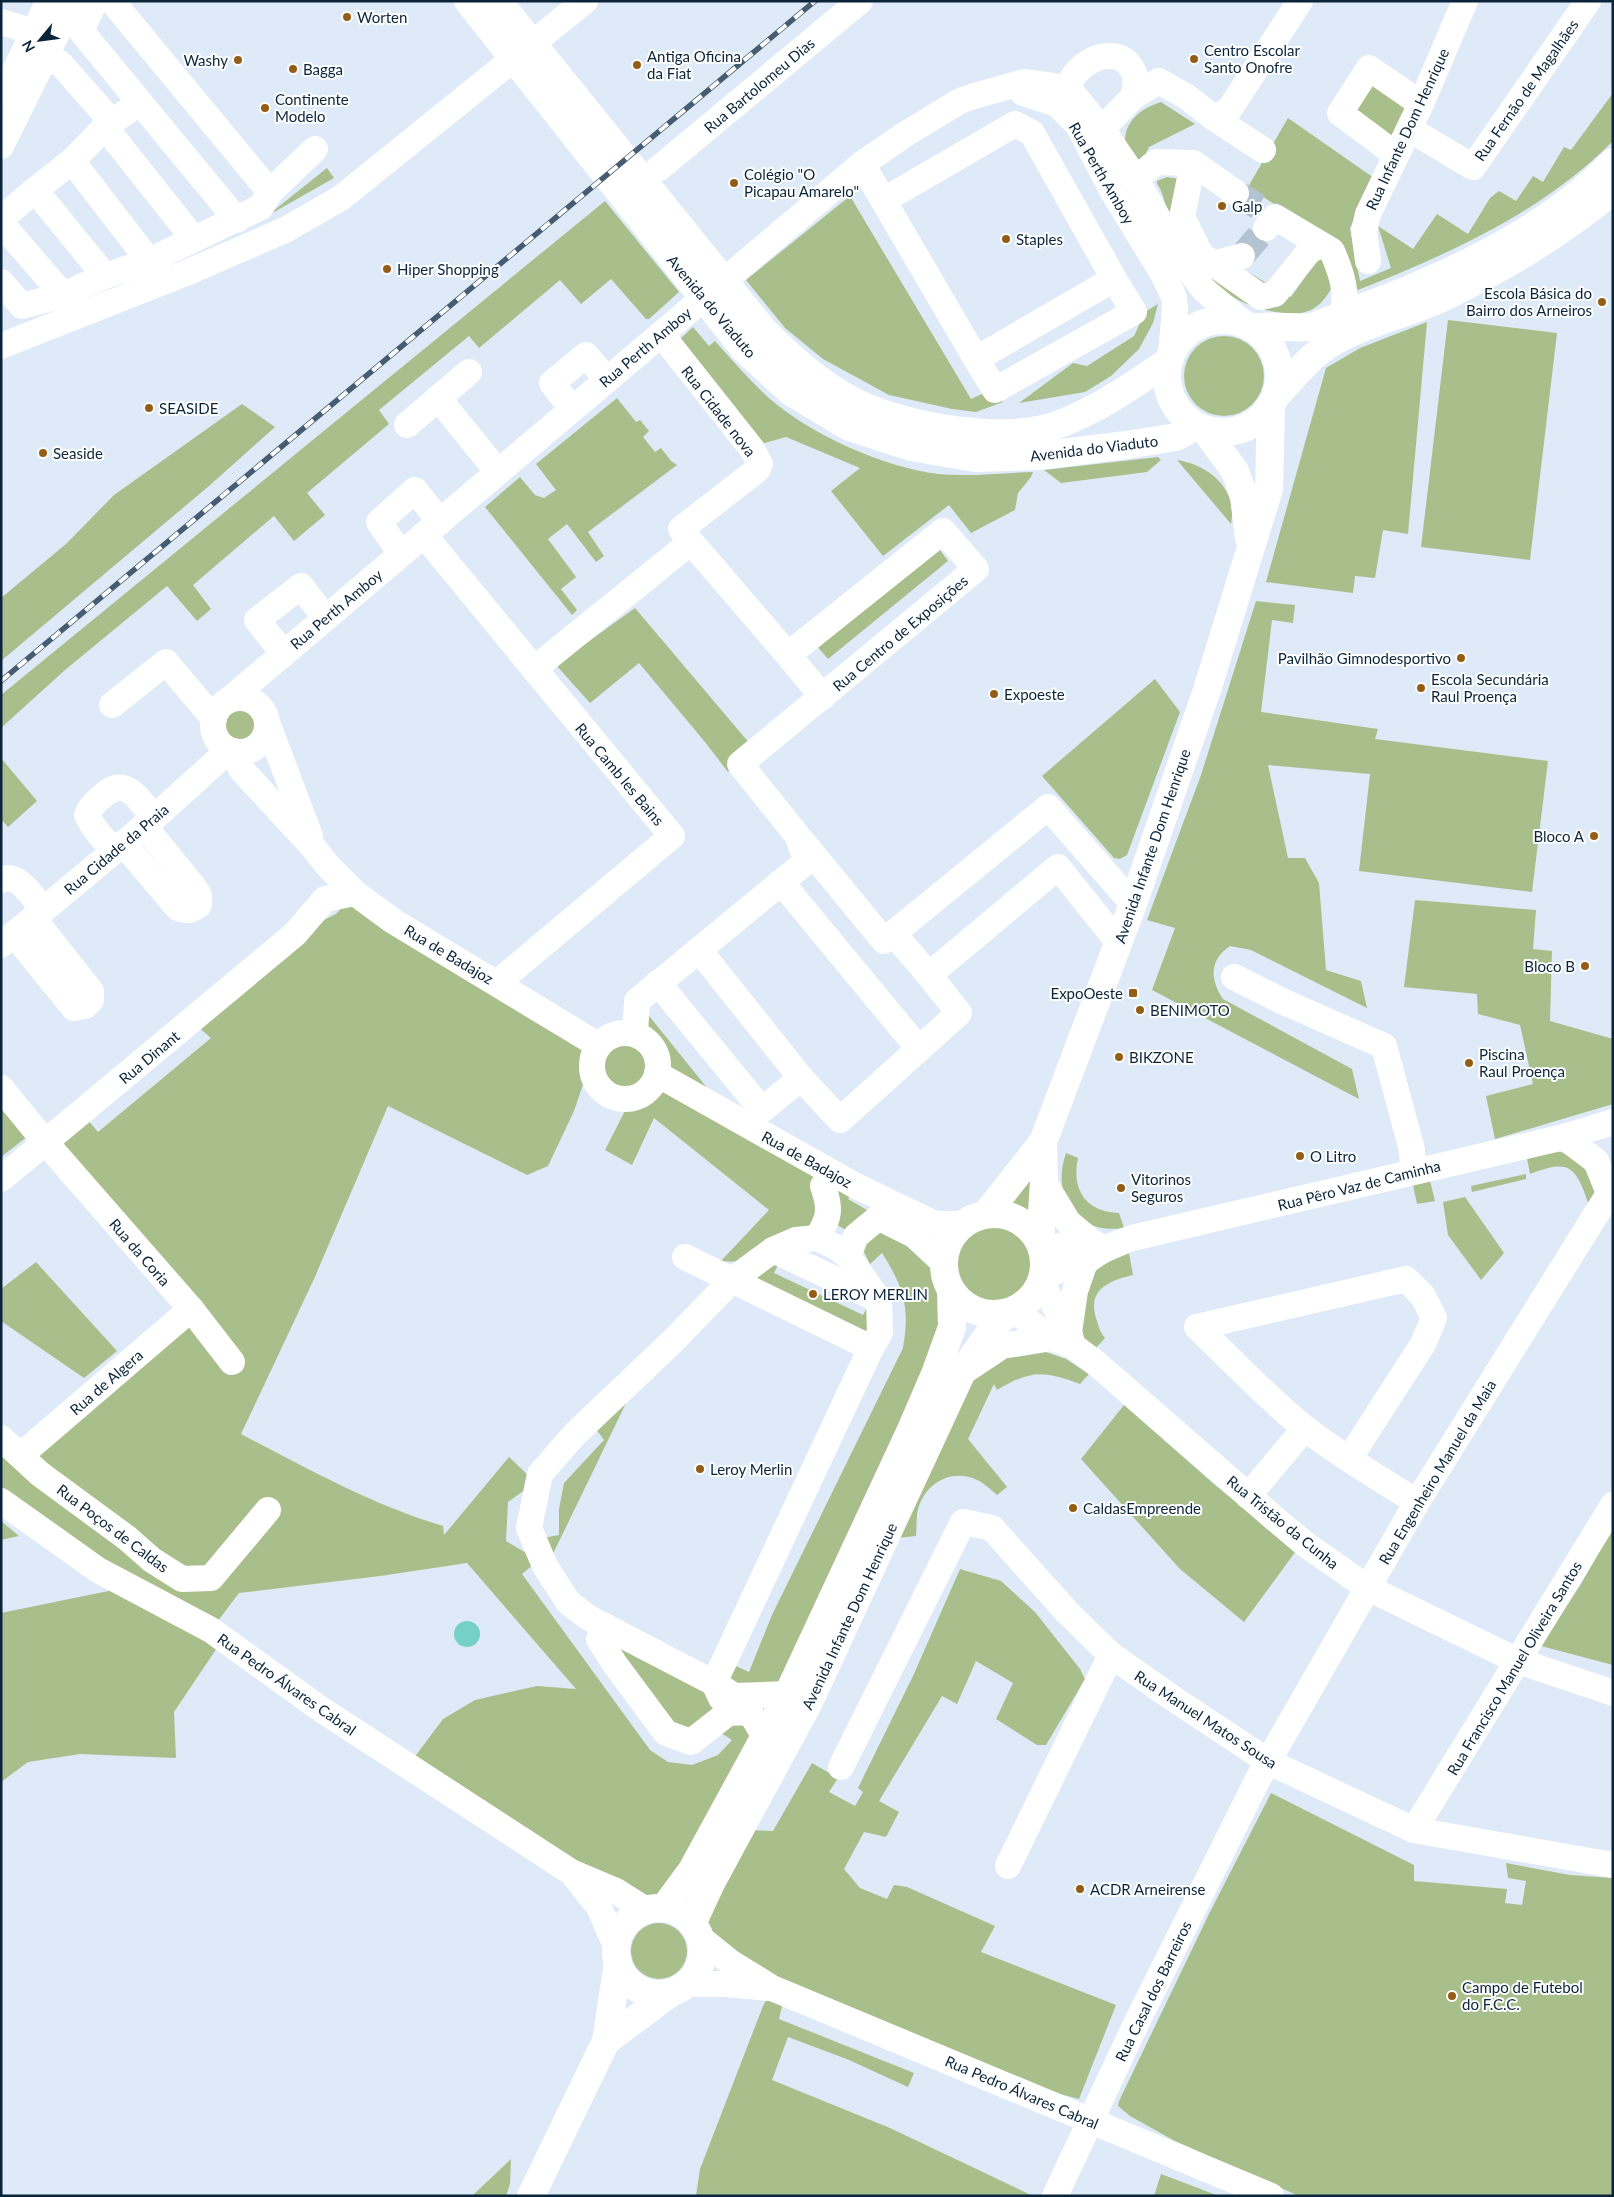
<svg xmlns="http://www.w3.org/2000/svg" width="1614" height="2197" viewBox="0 0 1614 2197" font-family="Lato,sans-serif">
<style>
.green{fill:#a8bf8b}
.water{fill:#75d0c7}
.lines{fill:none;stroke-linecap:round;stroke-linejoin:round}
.minor-tunnel{stroke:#b4c3d1;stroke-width:26;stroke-dasharray:26 13;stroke-linecap:butt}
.minor{stroke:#fff;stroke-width:26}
.major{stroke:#fff;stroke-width:28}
.rail-casing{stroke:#465c70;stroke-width:5.5}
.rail{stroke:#fff;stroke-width:4;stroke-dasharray:11;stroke-linecap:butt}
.poi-dot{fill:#945d16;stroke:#fff;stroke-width:2}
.labels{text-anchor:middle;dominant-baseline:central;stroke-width:4;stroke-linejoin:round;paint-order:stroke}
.poi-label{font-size:15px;fill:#0a253b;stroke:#fff;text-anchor:start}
.street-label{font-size:15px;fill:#0a253b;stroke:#fff}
</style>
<rect width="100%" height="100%" fill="#deeaf7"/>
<g class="green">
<polygon points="1369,68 1421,104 1395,154 1340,113"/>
<path d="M1613,93V141C1543,212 1449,254 1358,290L1349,292L1340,247L1248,187L1288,118L1374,178L1350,228L1360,281L1391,268L1378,226L1413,249L1437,214L1468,234L1490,198L1499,191L1516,201L1533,176L1543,182L1564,147L1571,150Z"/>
<path d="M1161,102L1195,124L1149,147L1143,160L1131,159C1115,132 1134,110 1161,102Z"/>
<polygon points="327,168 334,178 267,216"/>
<path d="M1167,177L1179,179L1194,245C1220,259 1246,269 1269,285L1271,283L1291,297L1319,257L1325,260L1332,287C1321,308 1308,316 1283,313C1218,305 1194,266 1168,212C1164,203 1163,191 1157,184V181Z"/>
<polygon points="850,196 971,399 984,393 1003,402 976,412 952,409 889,395 823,359 785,328 746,280"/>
<polygon points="605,201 679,292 649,319 646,319 611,279 581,304 560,280 479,348 469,336 379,410 389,424 307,493 325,515 294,541 274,516 193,585 211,609 197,621 167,586 65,670 1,728 1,695"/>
<polygon points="1158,304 1153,323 1139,349 1111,376 1085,392 1019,403 1073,363 1087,366 1134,336 1145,312"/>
<polygon points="1448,320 1557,333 1530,560 1421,547"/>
<polygon points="1427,322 1408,534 1383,530 1375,578 1355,576 1353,593 1266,582 1326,368 1360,348"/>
<path d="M693,327L709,346L715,341C733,361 750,381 770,399C812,435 883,467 938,474C969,477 1002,473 1033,472L1031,477L1018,493L1015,510L971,533L949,505L883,556L831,491L860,468L786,437L761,444L679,340Z"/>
<circle cx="1224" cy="376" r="40"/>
<polygon points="617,398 636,422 640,420 649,431 643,437 655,452 661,448 671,461 677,465 588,532 604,556 596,562 567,524 548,539 576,577 561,589 577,610 572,615 485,507 520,477 535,495 544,498 556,490 536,464"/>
<polygon points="242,404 275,427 209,486 1,661 1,598 66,544 114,495"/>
<polygon points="1158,457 1161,460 1147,472 1061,483 1044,470"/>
<path d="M1177,460C1209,465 1238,489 1231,524Z"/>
<polygon points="937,546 948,561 828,659 816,645"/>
<path d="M1256,601L1295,605L1293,623L1272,620L1261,712L1378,729L1375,739L1548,761L1532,892L1359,871L1370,774L1268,765L1288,858H1305L1319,883L1326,970L1361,981L1367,1008L1251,950L1230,946C1209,960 1210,980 1223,999L1352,1069L1359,1099L1152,990L1175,928L1147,920L1201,775Z"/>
<polygon points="635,608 756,751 728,772 705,742 639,663 590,703 556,665"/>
<polygon points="1155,679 1180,712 1127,855 1120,859 1114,858 1042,776"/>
<circle cx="242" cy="727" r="20"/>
<polygon points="1,758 37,801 8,827 1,819"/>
<path d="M355,893L594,1052L574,1111L548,1166L527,1175L388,1106L314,1279L241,1434C306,1468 372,1505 443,1526L444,1535L509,1457L531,1478L526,1489L508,1502L506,1541L528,1554L534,1564L522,1574L650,1750L668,1762L692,1765L718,1755L732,1740L721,1733L691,1742L599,1639L714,1682L736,1666L749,1672L772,1615L903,1348C910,1307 904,1288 882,1253L870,1264L856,1236L822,1216L818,1224L741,1262L721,1261L769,1210L654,1118L632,1165L605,1150L631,1099L648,1090L654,1083L658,1072L656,1054L646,1040L637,1001L729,1115L942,1236L936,1245L850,1196L848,1199L879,1217L944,1273L952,1327L818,1630L655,1908L408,1766L443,1719L475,1700L537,1686L576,1689L467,1563L380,1576L239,1593L211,1630L223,1639L174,1712L176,1758L80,1754L28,1762L1,1782V1613L128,1587L1,1501V1438L20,1454L190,1309L46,1143L82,1113L98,1132L211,1038L191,1021L295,934L336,914Z"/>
<polygon points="1415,900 1536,910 1533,949 1552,951 1550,1021 1613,1039 1613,1104 1495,1139 1486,1096 1533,1084 1520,1025 1478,1014 1477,994 1404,987"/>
<circle cx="625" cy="1066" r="30"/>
<polygon points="1,1105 28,1136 1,1157"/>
<path d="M1557,1151C1584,1157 1587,1171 1596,1194L1589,1205C1576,1167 1570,1158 1530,1174L1527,1158Z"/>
<path d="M1066,1153L1078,1158C1071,1190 1086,1212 1119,1213L1124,1228C1076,1235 1051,1197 1066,1153Z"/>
<polygon points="1038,1169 1031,1217 1007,1205"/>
<polygon points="1526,1174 1526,1179 1472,1192 1471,1186"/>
<polygon points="1430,1181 1435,1201 1417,1204 1413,1185"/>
<polygon points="1465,1197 1504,1253 1481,1280 1448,1235 1443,1202"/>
<circle cx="994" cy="1264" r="37"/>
<path d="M1129,1253L1133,1275C1107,1281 1086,1291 1097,1321C1099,1328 1100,1332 1105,1338L1094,1350L1084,1338L1080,1323L1089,1279L1100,1266Z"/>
<polygon points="780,1261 774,1273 863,1315 869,1304 873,1327 865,1336 753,1282 756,1275"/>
<polygon points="36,1262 117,1351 84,1378 1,1321 1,1289"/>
<path d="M1043,1351L1066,1359L1089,1374L1080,1384C1043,1370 1031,1370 997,1390L994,1384L968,1439L1007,1487L997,1495C991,1490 983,1482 975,1479C950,1469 926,1483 918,1509C916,1517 917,1527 916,1536L897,1538L970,1383L992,1363L1016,1352Z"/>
<polygon points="628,1399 551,1558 543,1538 559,1535 559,1509 564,1483 604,1440 596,1429"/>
<polygon points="1124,1405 1215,1485 1296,1551 1244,1622 1180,1569 1081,1459"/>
<polygon points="1,1521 19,1536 1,1540"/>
<polygon points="1613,1528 1613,1665 1541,1646 1581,1584"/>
<polygon points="960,1569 1001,1581 1035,1612 1080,1669 1085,1679 1046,1745 1037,1745 996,1719 1013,1683 976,1661 957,1704 942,1696 879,1801 899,1812 886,1837 864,1832 844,1869 860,1888 887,1899 894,1885 907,1887 995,1926 981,1952 1116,2005 1079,2099 1041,2089 785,1994 779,2019 914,2073 908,2087 849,2060 788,2037 772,2080 890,2128 1033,2196 696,2196 700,2169 763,2006 772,1988 700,1938 747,1830 773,1831 812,1763 838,1778 829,1792 855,1806 863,1792 858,1788 913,1676"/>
<polygon points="1271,1793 1414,1865 1414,1881 1507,1889 1505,1903 1522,1905 1526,1881 1508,1878 1506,1863 1570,1875 1613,1878 1613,2196 1299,2196 1173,2140 1130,2116 1118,2106 1119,2101 1210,1912"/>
<circle cx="659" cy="1951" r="28"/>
<polygon points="511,2159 510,2184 506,2196 472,2196"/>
<polygon points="1161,2174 1219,2196 1154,2196"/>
</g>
<circle class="water" cx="467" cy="1634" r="13"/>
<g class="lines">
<g class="minor-tunnel">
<polyline points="1236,193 1275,217"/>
<polyline points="1242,256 1266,228"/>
</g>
<g class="minor">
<polyline points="95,1 81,31 237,220"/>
<polyline points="112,1 270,192"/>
<polyline points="1,22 34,32"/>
<polyline points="27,48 45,60 60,63 113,123"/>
<polyline points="1023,93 1057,104 1078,125 1113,192 1163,274 1174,297 1175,309 1171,354"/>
<polyline points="1134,96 1159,81 1187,97 1214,118 1229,110 1300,1"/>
<polyline points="1,99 49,1"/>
<path d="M1070,105C1069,99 1067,91 1069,85C1078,60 1120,40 1134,73C1137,79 1134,89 1134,96L1102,129"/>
<polyline points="1214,118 1263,150"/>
<polyline points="105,127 193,238"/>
<polyline points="1409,129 1473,167 1588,1"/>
<polyline points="1,146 73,1"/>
<polyline points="1395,154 1340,113 1369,68 1421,104"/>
<polyline points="72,161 149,261"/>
<polyline points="1193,163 1182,217 1201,255 1261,297 1275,294 1309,251 1320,245"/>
<polyline points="862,164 976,359"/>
<polyline points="658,169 860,1"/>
<polyline points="1136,179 1156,162 1193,163 1236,193"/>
<polyline points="35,190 105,276"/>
<polyline points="884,200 1015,124 1032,133 1114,279 976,359 995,390 1134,312 1114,279"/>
<polyline points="1,219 35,190 72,161 105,127 139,103"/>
<polyline points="1,223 63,295"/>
<path d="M1266,228L1275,217L1332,251C1341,272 1349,294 1342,316"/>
<polyline points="1368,261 1364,231 1368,214 1421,104 1465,1"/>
<polyline points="1213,264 1242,256"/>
<polyline points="1,282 22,306 63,295 105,276 149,261 261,207 270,192 315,149"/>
<polyline points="661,334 752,449 760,464 757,470 681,529 691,542"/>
<polyline points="1,346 186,273 285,230 341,198 585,1"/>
<polyline points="438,398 498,472"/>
<polyline points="572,409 552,383 586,355 607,380"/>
<polyline points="407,425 469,372"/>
<polyline points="424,535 672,836 497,983"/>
<polyline points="401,554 379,522 415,490 440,522"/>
<polyline points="284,654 257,620 301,586 325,618"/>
<polyline points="788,655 823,697"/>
<polyline points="534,669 691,542 788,655 943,531 976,569 740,764 797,835 807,861 637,1001 635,1034"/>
<circle cx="240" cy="725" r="27"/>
<polyline points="229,700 862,164 904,135 960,101 974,96 1024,82 1068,88 1102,129 1136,179 1183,262 1204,290 1245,324"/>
<polyline points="112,705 166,662 214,719"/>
<polyline points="268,725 310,836"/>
<polyline points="233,751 241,769 313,847 328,866 355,893 393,921 598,1045"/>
<polyline points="802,841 884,941 1048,807 1133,904"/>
<path d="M123,843L178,908C187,912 192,910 199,905V895L193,886L144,826"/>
<path d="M115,850C103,840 94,830 87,815C91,805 97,801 105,794C127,776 140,801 154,818"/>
<path d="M1,880C18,871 33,898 43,909"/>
<polyline points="781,882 919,1049"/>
<polyline points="893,933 929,975"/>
<polyline points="14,934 74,1008 85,1006 91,1000 91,991 33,918"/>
<polyline points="1,945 154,818 229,750"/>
<polyline points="699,950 801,1078"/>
<polyline points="1234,977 1284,1002 1384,1046 1412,1150 1413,1172"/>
<polyline points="658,983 762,1110 801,1078 840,1120 959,1013 929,975 1058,867 1118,942"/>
<circle cx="625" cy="1066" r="33"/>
<polyline points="657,1074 856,1186 935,1224 963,1224"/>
<polyline points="1,1088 46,1143 191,1309 232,1362"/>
<polyline points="1564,1137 1596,1161 1609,1193"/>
<polyline points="1,1179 295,934 325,899 355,893"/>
<polyline points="1044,1182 1068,1222 1092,1242"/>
<polyline points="882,1219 914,1235 944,1263"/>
<path d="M817,1238C830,1217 831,1209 823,1186"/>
<polyline points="773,1250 879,1300"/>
<path d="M1042,1250C1061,1246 1082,1238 1100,1246"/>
<polyline points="848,1256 856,1236 879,1217"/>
<polyline points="685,1257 732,1280 773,1250 796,1240 817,1238 838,1248 848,1256 879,1300 880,1333 871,1348 714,1683 721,1698"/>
<polyline points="1043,1276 1085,1262 1106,1248 1132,1238 1564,1137 1613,1122"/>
<polyline points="1041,1282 1069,1332 1073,1346"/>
<polyline points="1014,1311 1052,1338 1073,1346 1097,1364 1274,1518 1305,1544 1368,1588 1518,1661 1613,1693"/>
<polyline points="1069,1332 1075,1291 1085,1262"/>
<polyline points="963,1372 1002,1346 1052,1338"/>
<polyline points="1,1438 40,1474 127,1538 152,1560 182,1579 211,1578 268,1510"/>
<polyline points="21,1455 191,1309"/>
<path d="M1349,1459L1423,1344L1434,1318L1423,1296L1406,1279L1197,1327C1233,1361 1267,1398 1306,1429C1341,1456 1380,1479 1417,1502"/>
<polyline points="1248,1496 1305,1428"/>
<polyline points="1,1501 98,1570 211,1630 322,1710 571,1872 616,1891 646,1910"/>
<polyline points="612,1630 599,1639 614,1663 666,1733 691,1742 728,1713 750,1712 765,1737"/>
<polyline points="788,1694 734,1696 714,1683 589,1618 568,1602 545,1566 529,1528 540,1474 575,1434 674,1340 732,1280 871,1348"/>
<polyline points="841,1767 963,1522 992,1528 1067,1612 1111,1655 1168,1695 1269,1762 1414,1830 1613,1865"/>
<polyline points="1414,1830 1613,1505"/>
<polyline points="1008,1866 1111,1655"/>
<polyline points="573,1874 599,1907 616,1946"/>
<polyline points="700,1938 730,1962 772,1988 1271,2196"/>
<polyline points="686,1984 725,1984 769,1988"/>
<polyline points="1055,2196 1136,2024 1258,1779 1417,1502 1613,1187"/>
</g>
<g class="major">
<polyline points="468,1 745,350 791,392 849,427 911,447 975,458 1038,456 1126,445 1176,437 1196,426"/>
<path d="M498,1L765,332C792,359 822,386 857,403C907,427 1005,444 1057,425C1098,410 1133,385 1169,361"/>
<circle cx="1223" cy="376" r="56"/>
<path d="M1253,328C1273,324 1292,329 1312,327C1416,288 1534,244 1613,162"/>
<path d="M1276,396C1290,381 1305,362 1321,350C1358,323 1406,316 1446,296C1509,265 1558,235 1613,191"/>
<polyline points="1204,429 1235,471 1244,496 1249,538"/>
<circle cx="994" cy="1264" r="50"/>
<polyline points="986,1214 1043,1142 1133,904 1207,690 1269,489 1271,406"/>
<polyline points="1040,1243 1044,1182 1043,1142"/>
<polyline points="664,1908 692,1870 788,1694 910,1432 935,1374 952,1327 951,1291"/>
<circle cx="659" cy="1951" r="43"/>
<polyline points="692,1924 711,1883 808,1704 962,1372 995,1325 1008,1313"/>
<polyline points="606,2041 672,1992"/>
<polyline points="531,2196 606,2041 618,1963"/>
</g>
<defs>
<polyline id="rail" points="1,681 815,1"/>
</defs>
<use href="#rail" class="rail-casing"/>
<use href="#rail" class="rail"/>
</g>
<g class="poi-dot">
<circle cx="347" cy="17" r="5"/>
<circle cx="1194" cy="59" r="5"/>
<circle cx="238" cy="60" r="5"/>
<circle cx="637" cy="65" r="5"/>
<circle cx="293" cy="69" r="5"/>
<circle cx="265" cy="108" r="5"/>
<circle cx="734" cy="183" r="5"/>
<circle cx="1222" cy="206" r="5"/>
<circle cx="1006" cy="239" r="5"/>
<circle cx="387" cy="269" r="5"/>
<circle cx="1602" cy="302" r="5"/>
<circle cx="149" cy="408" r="5"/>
<circle cx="43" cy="453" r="5"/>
<circle cx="1461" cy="658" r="5"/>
<circle cx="1421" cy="688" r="5"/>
<circle cx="994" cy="694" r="5"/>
<circle cx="1594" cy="836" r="5"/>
<circle cx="1585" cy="966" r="5"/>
<rect x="1128" y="988" width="10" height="10" rx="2.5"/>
<circle cx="1140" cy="1010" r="5"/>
<circle cx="1119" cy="1057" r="5"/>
<circle cx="1469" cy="1063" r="5"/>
<circle cx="1300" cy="1156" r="5"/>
<circle cx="1121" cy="1188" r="5"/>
<circle cx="813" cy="1294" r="5"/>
<circle cx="700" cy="1469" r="5"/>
<circle cx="1073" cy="1508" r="5"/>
<circle cx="1080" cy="1889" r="5"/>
<circle cx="1452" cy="1996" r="5"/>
</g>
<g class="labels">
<g class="poi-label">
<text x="357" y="17">Worten</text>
<text x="1204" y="50">Centro Escolar<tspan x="1204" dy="17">Santo Onofre</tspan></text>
<text x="647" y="56">Antiga Oficina<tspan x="647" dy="17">da Fiat</tspan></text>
<text x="228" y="60" text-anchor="end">Washy</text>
<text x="303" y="69">Bagga</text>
<text x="275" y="99">Continente<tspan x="275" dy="17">Modelo</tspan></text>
<text x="744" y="174">Colégio "O<tspan x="744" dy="17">Picapau Amarelo"</tspan></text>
<text x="1232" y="206">Galp</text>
<text x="1016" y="239">Staples</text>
<text x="397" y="269">Hiper Shopping</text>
<text x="1592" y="293" text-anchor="end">Escola Básica do<tspan x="1592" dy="17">Bairro dos Arneiros</tspan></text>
<text x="159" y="408">SEASIDE</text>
<text x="53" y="453">Seaside</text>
<text x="1451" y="658" text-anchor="end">Pavilhão Gimnodesportivo</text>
<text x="1431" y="679">Escola Secundária<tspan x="1431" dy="17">Raul Proença</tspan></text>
<text x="1004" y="694">Expoeste</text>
<text x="1584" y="836" text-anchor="end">Bloco A</text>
<text x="1575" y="966" text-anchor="end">Bloco B</text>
<text x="1123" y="993" text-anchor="end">ExpoOeste</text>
<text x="1150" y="1010">BENIMOTO</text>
<text x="1479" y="1054">Piscina<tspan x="1479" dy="17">Raul Proença</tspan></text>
<text x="1129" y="1057">BIKZONE</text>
<text x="1310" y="1156">O Litro</text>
<text x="1131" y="1179">Vitorinos<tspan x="1131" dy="17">Seguros</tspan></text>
<text x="823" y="1294">LEROY MERLIN</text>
<text x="710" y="1469">Leroy Merlin</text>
<text x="1083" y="1508">CaldasEmpreende</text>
<text x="1090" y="1889">ACDR Arneirense</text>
<text x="1462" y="1987">Campo de Futebol<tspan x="1462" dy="17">do F.C.C.</tspan></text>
</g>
<g class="street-label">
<text transform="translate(759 85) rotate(-40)">Rua Bartolomeu Dias</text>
<text transform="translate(1526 90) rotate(-55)">Rua Fernão de Magalhães</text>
<text transform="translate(1407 129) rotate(-65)">Rua Infante Dom Henrique</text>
<text transform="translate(1102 173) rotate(60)">Rua Perth Amboy</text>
<text transform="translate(712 306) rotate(50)">Avenida do Viaduto</text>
<text transform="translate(645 347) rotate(-40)">Rua Perth Amboy</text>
<text transform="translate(719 411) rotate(52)">Rua Cidade nova</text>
<text transform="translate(1094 448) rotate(-7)">Avenida do Viaduto</text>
<text transform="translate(336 609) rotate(-40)">Rua Perth Amboy</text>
<text transform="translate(900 633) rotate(-40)">Rua Centro de Exposições</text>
<text transform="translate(620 774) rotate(50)">Rua Camb les Bains</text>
<text transform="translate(1152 846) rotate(-71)">Avenida Infante Dom Henrique</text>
<text transform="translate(116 849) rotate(-40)">Rua Cidade da Praia</text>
<text transform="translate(449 954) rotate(31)">Rua de Badajoz</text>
<text transform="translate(149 1057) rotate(-40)">Rua Dinant</text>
<text transform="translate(807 1159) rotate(29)">Rua de Badajoz</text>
<text transform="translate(1359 1185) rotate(-14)">Rua Pêro Vaz de Caminha</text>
<text transform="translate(140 1252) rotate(49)">Rua da Coria</text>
<text transform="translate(106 1382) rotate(-41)">Rua de Algera</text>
<text transform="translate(1437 1472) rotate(-59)">Rua Engenheiro Manuel da Maia</text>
<text transform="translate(1283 1522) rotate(39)">Rua Tristão da Cunha</text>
<text transform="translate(113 1528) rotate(37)">Rua Poços de Caldas</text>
<text transform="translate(849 1616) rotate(-65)">Avenida Infante Dom Henrique</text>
<text transform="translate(1514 1668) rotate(-59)">Rua Francisco Manuel Oliveira Santos</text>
<text transform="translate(287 1684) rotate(35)">Rua Pedro Álvares Cabral</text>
<text transform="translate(1206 1719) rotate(33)">Rua Manuel Matos Sousa</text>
<text transform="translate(1153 1991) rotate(-64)">Rua Casal dos Barreiros</text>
<text transform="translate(1022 2092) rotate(23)">Rua Pedro Álvares Cabral</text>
</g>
</g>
<rect width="1614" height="2197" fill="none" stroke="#0a253b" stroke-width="5"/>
<g transform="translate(40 40) rotate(241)" stroke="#ffffff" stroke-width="4" paint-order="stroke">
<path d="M0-4L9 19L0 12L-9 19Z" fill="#0a253b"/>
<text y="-8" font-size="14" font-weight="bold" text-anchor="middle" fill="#0a253b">N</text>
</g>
</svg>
